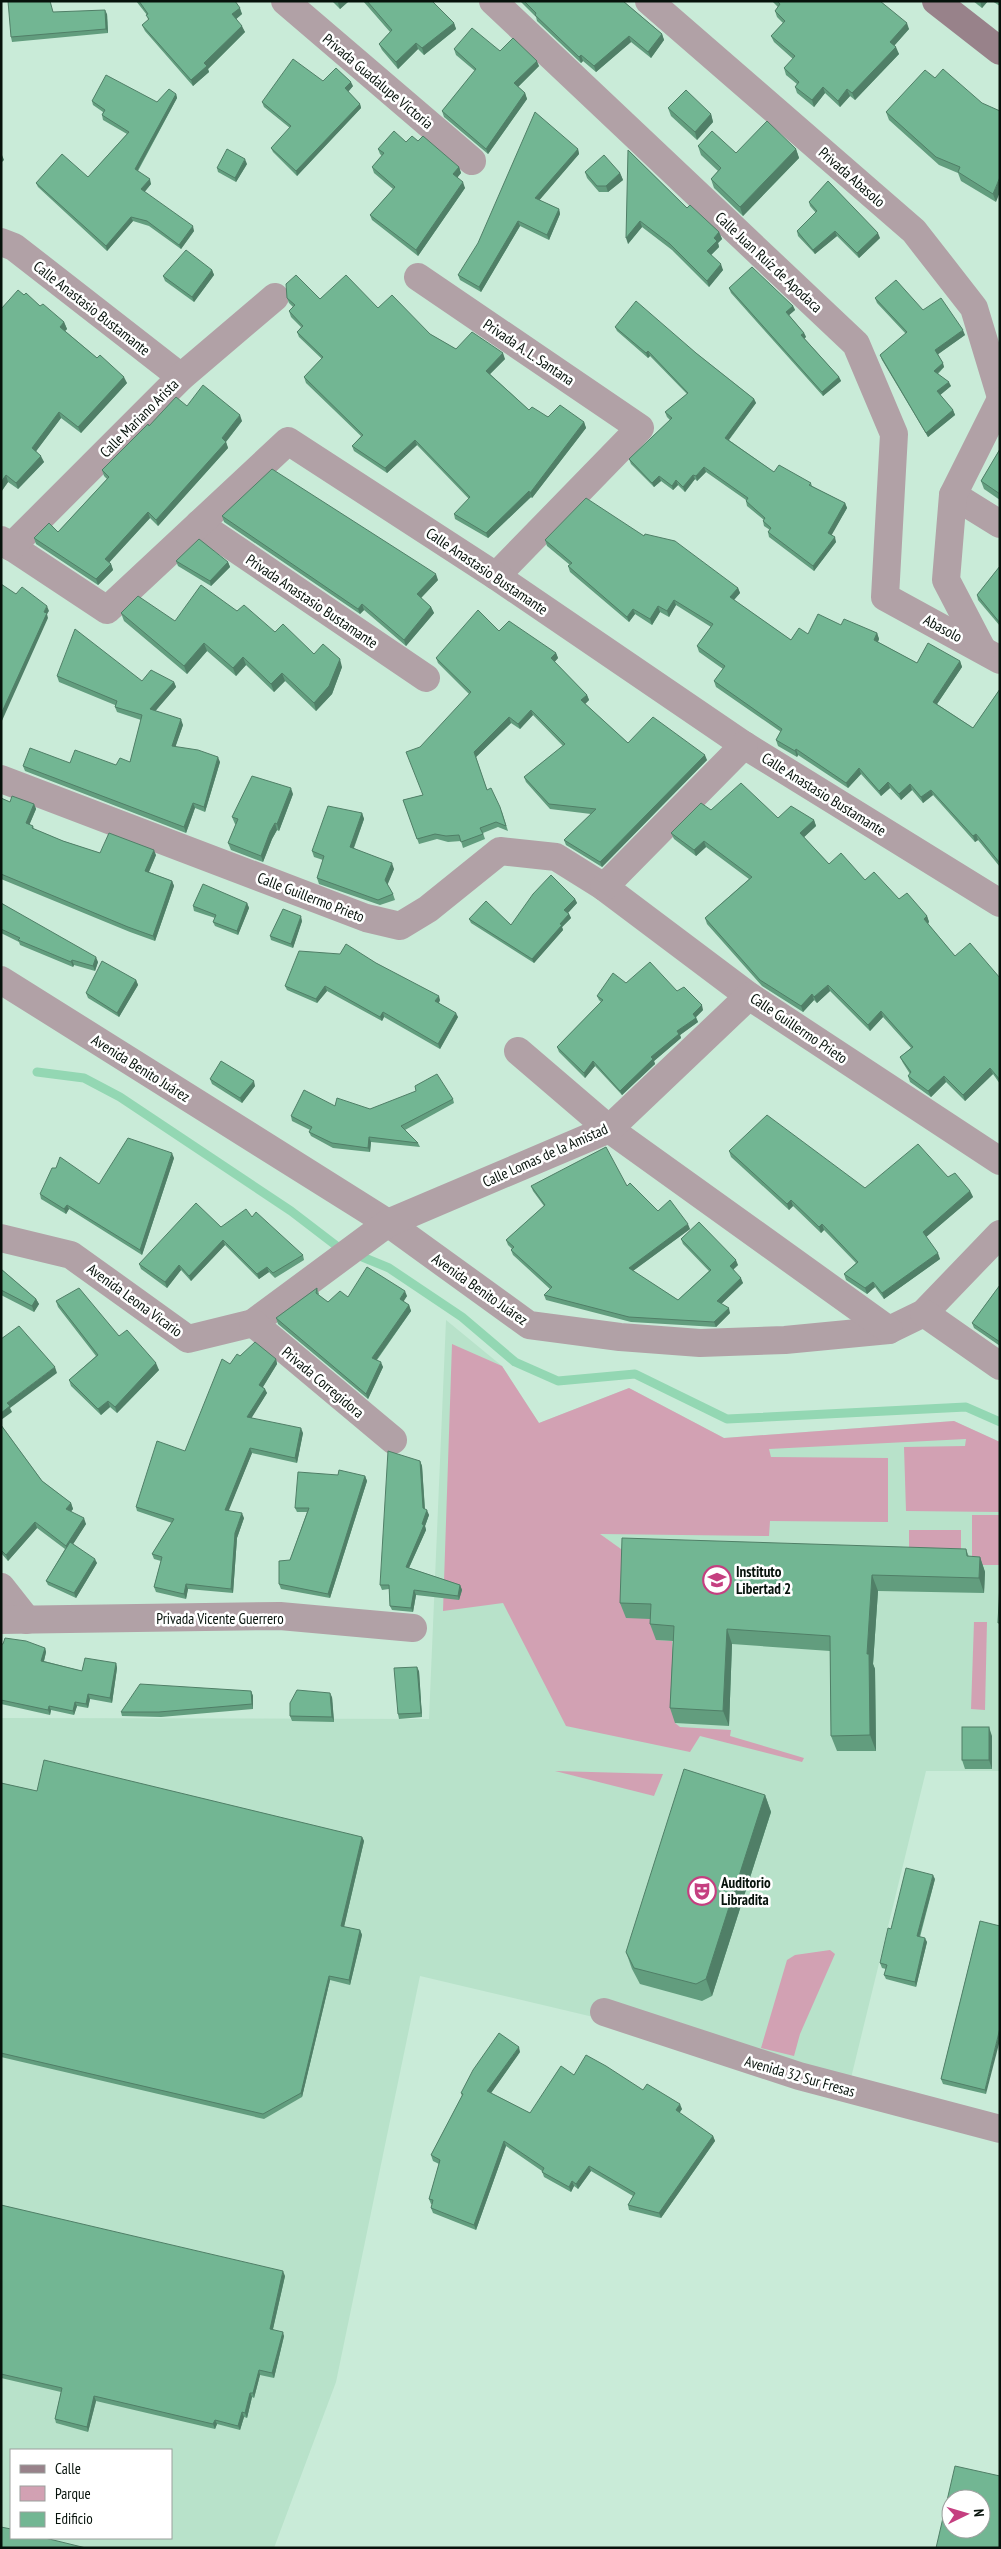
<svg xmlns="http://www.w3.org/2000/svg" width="1001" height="2549" viewBox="0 0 1001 2549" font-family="'PT Sans Narrow',sans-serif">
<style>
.built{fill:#b8e2ca;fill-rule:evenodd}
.green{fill:#d2a1b3}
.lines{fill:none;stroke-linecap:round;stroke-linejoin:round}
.stream{stroke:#93d7b3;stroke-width:9}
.street{stroke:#b1a1a6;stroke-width:28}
.secondary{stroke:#98828a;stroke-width:28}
.wall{fill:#629d7e}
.shaded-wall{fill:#507f67}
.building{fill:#72b693;stroke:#507f67;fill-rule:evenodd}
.labels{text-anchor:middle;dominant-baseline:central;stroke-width:5;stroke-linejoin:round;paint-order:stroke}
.street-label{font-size:15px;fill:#06120b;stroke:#fff}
.poi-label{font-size:15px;font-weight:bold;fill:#06120b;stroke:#fff;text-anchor:start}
</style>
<rect width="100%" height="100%" fill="#c9ebd8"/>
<path class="built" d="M446,1320L502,1366L539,1423L629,1388L724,1438L954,1421L1000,1442V1771H926L851,2078L420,1976L336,2382L274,2548H1V1718L429,1719ZM11,2450H171V2538H11Z"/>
<g class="green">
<polygon points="452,1344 502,1366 539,1423 629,1388 724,1438 954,1421 1000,1442 1000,1512 906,1511 904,1447 965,1446 966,1439 769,1449 771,1457 888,1458 888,1522 770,1521 769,1536 600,1534 628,1554 656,1619 656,1640 672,1641 675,1723 680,1727 731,1730 730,1736 804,1758 802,1762 700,1736 690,1752 566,1726 503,1603 443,1611"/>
<rect x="972" y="1515" width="28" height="50"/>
<polygon points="909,1530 961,1530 961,1559 909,1558"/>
<polygon points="974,1622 987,1622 985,1710 971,1709"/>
<polygon points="555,1771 663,1774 654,1796"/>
<polygon points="830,1950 835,1954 800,2034 794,2056 761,2048 787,1960 795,1955"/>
</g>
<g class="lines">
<polyline class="stream" points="37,1072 84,1078 120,1097 291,1211 338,1247 389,1268 462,1317 515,1362 558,1381 635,1374 727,1419 966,1407 1000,1422"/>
<g class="street">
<polyline points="285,1 472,161"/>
<polyline points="493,1 856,344 894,434 885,597 1000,660"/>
<polyline points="649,1 914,231 974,308 1000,394"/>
<polyline points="1,242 14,247 181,377"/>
<polyline points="418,277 640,428 496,576"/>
<polyline points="953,495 1000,524"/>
<polyline points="199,524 426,678"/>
<polyline points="1,540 107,610 288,441 496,576 744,745 1000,903"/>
<polyline points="11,547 181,377 275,297"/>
<polyline points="982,649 946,580 953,495 1000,401"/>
<polyline points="1,779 366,918 400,926 428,909 500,851 556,857 604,887 749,996 1000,1161"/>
<polyline points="604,887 744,745"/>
<polyline points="1,980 388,1223 529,1325 620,1337 700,1343 785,1340 889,1330 924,1313 1000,1234"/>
<polyline points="518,1051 609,1129 889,1330"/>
<polyline points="1,1238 71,1255 188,1339 253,1323 388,1223 609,1129 749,996"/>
<polyline points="924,1313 1000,1366"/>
<polyline points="253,1323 393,1440"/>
<polyline points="1,1587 27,1620"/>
<polyline points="1,1620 280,1616 413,1628"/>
<polyline points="604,2012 799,2076 1000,2129"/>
</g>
<polyline class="secondary" points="936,1 1000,51"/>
</g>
<g class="wall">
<polygon points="136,1 235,1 242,14 236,19 245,32 208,69 209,72 193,86 145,31 142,25 148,20 147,15"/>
<polygon points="332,1 349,1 340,9"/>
<polygon points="363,1 432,1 454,23 456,29 424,55 418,49 398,69 382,50 379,44 390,32"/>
<polygon points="520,1 623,1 662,34 664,40 651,58 631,42 596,72 583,61 581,63 537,21 536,17"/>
<polygon points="772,1 880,1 909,29 894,46 899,54 855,100 850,96 840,107 825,93 814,107 797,93 795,87 797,84 786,75 784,68 793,59 774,42 771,36 783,23 777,17 775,11 778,7"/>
<polygon points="973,1 988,1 982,8"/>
<polygon points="992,1 1000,1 1000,6"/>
<polygon points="54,12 107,14 108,33 12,42 11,37"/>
<polygon points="454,49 500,51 539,66 518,87 525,93 527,99 488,154 444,117 442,111 475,71 456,55"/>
<polygon points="935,78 982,103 996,202 961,181 958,173 939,165 889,120 886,112"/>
<polygon points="323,81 353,86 348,92 360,104 361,108 297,176 273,152 271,148 290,128 264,107 262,102"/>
<polygon points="176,94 177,98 138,171 151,184 144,192 194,231 181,249 149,226 133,221 107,251 38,187 36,183 88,177 127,134 103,120 102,115 103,112 93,105 92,101 157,102"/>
<polygon points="668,108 711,114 713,122 697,140 671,116"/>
<polygon points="406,142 459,167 461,173 457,178 465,188 418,256 372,220 370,215 393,189 374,173 372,167 382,156 380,154 378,149"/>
<polygon points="698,146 736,153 796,149 799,158 743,216 714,188 711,179 718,171 701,155"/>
<polygon points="578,149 579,154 539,200 559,209 560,214 549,240 520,226 481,292 460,280 458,275"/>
<polygon points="628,150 687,208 719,232 722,239 718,243 719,247 711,255 723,270 709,287 672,250 642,227 628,244"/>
<polygon points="247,164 236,182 218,172 217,168"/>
<polygon points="585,172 620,173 623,180 608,192 599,192 587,178"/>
<polygon points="809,202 880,238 859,258 837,236 815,254 798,236 797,231 816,213 810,206"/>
<polygon points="212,270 214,275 194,302 165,281 163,276"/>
<polygon points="729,288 793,306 795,310 789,315 804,333 806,337 804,338 839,377 841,381 823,396 731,293"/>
<polygon points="24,295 64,322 67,329 65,331 127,383 81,433 61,418 36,451 44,462 18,489 8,482 1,492"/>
<polygon points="287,298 320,299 378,308 430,334 456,349 505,359 490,374 529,410 548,417 584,422 586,428 532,498 531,497 488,538 455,519 454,514 469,499 417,445 387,473 354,451 352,446 361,436 306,383 304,377 322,359 299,337 297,332 301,327 291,317 289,311 293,307 289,303"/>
<polygon points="875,298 923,310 965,335 938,354 944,367 938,374 951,386 940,395 953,410 955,415 928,437 882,360 880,355 906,334 877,303"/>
<polygon points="615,327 696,353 754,399 756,403 729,440 774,472 811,483 812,486 845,503 847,508 831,535 836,542 814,571 769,537 768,532 770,530 764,526 763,521 764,520 747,506 746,501 746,500 706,472 697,481 695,479 685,492 678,485 673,490 661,481 654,487 631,464 629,459 670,420 667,417 665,412 687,394 650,356 648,358 617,331"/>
<polygon points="187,406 242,421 226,442 228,448 158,526 150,518 109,562 111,564 113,570 98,585 36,544 34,538 58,532 107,479 104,476 102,470 149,426"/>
<polygon points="1000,449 1000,500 984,489 981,481"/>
<polygon points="222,516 438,580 421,598 431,607 434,613 406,646 364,610 360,614 224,522"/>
<polygon points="644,536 738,588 740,593 734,600 791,640 808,634 841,625 877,633 879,639 878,642 917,663 960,661 962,667 937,704 973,728 1000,689 1000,867 978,840 975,842 933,795 923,803 912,790 901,800 890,788 881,796 861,774 848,788 798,755 797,757 778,746 776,740 781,732 716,687 714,681 723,669 699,652 697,646 711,627 676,605 669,617 660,612 652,625 635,614 629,622 570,572 568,566 570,565 547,546 545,540"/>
<polygon points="176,561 228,562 230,567 211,586 178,566"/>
<polygon points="1000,566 1000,626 978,600 977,595"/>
<polygon points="237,611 314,654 342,667 332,694 316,711 285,681 274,692 246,665 236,676 207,651 187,674 124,621 121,613 175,621"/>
<polygon points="499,631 556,653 558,658 554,662 587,695 589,700 585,704 628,743 707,760 602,867 566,845 564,840 591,814 550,809 526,782 524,777 563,746 533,715 520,729 511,723 476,757 487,790 502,812 508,831 498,827 483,833 485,839 463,848 461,841 448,842 437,839 419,844 403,800 423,795 469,694 438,663 436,658"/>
<polygon points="57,676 142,681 174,682 176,687 155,711 183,725 175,747 220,762 205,812 195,808 186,833 25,771 23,766 70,763 116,765 130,762 141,720 117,712 115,707 115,705 59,682"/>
<polygon points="293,794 279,831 277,830 272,839 263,862 231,850 228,843 236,824 235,824 232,817"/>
<polygon points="1,798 10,802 34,804 36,809 29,825 33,826 34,829 63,841 100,853 156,855 149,872 172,881 174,886 155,941 130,932 1,879"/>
<polygon points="711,810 778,818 814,820 816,826 804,837 829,864 865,880 927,916 929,922 928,924 955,956 1000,978 1000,1084 993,1074 965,1101 946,1082 931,1097 910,1082 908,1076 910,1074 903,1063 900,1057 911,1048 883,1017 870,1031 830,991 817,1003 814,1000 803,1012 762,986 707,924 705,918 749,879 706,847 696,856 674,839 671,833"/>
<polygon points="362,813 364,819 354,848 394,869 387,885 393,894 395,900 380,905 319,884 317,878 323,860 314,857 312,851"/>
<polygon points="575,899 577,903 568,913 569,914 571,918 562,927 563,930 534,963 471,923 469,919 511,925"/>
<polygon points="1,903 98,962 95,971 74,965 73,967 20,945 19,942 1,933"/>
<polygon points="247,903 249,908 238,935 215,926 213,922 215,918 194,911 193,906"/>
<polygon points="302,921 293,948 271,940 270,936"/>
<polygon points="376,963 440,1000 439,1003 458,1017 440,1049 384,1017 382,1021 327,991 317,1003 287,990 285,986"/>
<polygon points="136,980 138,985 119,1017 88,998 86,993"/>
<polygon points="626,983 677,991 703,1010 696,1017 698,1022 680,1035 681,1038 654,1061 655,1064 622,1095 595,1066 585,1078 559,1052 557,1047 601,1002 599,1000 597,996"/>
<polygon points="210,1079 255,1086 242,1103 212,1084"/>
<polygon points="453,1099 454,1103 405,1130 418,1143 420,1147 371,1142 370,1152 333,1148 311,1136 309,1132 310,1130 292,1121 291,1116 335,1106 370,1109"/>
<polygon points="729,1151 865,1188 948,1177 970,1191 973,1197 926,1237 940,1259 884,1299 875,1287 867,1294 846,1280 844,1274 856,1263 824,1230 821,1233 793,1206 789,1210 731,1157"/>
<polygon points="174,1158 142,1255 69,1209 66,1214 41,1199 40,1194 99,1184"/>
<polygon points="531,1186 627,1186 658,1211 690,1229 633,1271 678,1300 709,1271 683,1244 681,1239 738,1265 733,1269 743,1283 721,1304 730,1313 716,1327 631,1322 546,1300 544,1295 550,1289 513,1255 511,1250 512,1249 508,1245 506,1240 544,1206 533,1191"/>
<polygon points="252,1217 303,1255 304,1260 275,1278 269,1272 259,1279 225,1245 191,1281 181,1270 167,1288 141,1269 139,1264 221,1227"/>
<polygon points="1,1269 36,1299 39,1304 34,1312 1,1295"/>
<polygon points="1000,1285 1000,1346 974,1328 972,1323"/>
<polygon points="317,1288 319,1294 318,1295 328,1302 348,1297 407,1296 403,1301 409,1305 411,1311 377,1360 383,1367 368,1399 278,1324 276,1318"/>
<polygon points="56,1301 119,1336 159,1370 117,1413 110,1407 101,1415 71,1386 69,1380 96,1356 58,1307"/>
<polygon points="240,1356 276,1359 277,1364 263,1387 267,1393 251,1418 303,1433 297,1463 252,1453 228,1511 244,1518 237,1538 233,1593 188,1589 186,1599 156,1592 154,1587 161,1561 154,1559 152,1554 172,1523 137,1511 136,1507 185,1451 230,1364"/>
<polygon points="1,1425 42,1481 71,1503 73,1509 71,1511 86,1524 73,1544 97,1563 76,1598 48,1585 46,1581 65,1549 37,1528 8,1561 1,1553"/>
<polygon points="420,1461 422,1466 425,1509 429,1515 425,1526 426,1530 409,1568 460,1585 462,1590 459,1600 416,1595 413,1612 392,1610 390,1606 389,1589 382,1590 380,1585"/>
<polygon points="365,1476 367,1481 330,1598 281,1589 279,1584 290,1560 307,1512 297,1512 295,1508"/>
<polygon points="966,1549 969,1557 980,1557 985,1572 984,1593 878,1591 873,1664 875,1669 876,1751 837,1751 831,1736 830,1651 732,1644 729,1726 675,1723 670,1708 673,1641 656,1640 650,1624 650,1619 626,1618 620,1603"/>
<polygon points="1,1644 45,1648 46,1652 44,1661 82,1671 116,1663 117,1668 112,1703 90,1699 88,1708 77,1706 74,1715 51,1710 50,1715 1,1704"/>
<polygon points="419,1671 422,1717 399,1719 398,1714"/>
<polygon points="251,1691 253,1696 253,1709 161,1717 122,1716 121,1712"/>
<polygon points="332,1697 334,1722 292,1721 290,1716"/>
<polygon points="992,1736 992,1769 965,1769 962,1760"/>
<polygon points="1,1783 37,1791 362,1837 364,1841 344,1927 360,1930 362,1935 350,1985 330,1980 302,2097 264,2119 1,2057"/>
<polygon points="765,1795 771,1812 712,1996 702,2001 640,1984 632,1969 626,1952"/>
<polygon points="935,1879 920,1937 927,1942 916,1987 886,1979 884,1975 886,1969 882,1968 880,1963"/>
<polygon points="980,1921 986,2094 943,2084 941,2079"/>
<polygon points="520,2052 491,2093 530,2113 574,2075 643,2090 682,2109 679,2113 713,2136 715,2141 661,2218 629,2210 628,2205 633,2196 591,2171 578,2189 574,2186 571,2192 544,2177 542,2171 506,2146 476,2230 433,2213 431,2208 432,2204 431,2204 429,2199 439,2164 433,2161 431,2155 462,2096 461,2093"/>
<polygon points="1,2205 285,2276 273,2329 284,2336 274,2378 260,2375 254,2398 252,2397 247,2418 244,2417 240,2430 217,2424 215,2429 96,2401 88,2432 56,2423 55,2419 61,2392 1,2378"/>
</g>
<g class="shaded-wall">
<polygon points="339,1 349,1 340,9 338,3"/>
<polygon points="980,1 988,1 982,8"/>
<polygon points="240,8 242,14 235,20 232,14"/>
<polygon points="105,10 107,14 108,33 106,29"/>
<polygon points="454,23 456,29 424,55 422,48"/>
<polygon points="907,23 909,29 892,48 890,42"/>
<polygon points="242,26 245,32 208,69 209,72 193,86 191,80 204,63"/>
<polygon points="662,34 664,40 651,58 648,52"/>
<polygon points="629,36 631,42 596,72 594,66"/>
<polygon points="416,43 418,49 398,69 396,62"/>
<polygon points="896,47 899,54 855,100 852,93"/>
<polygon points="581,55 583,61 581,63 579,57"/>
<polygon points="537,61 539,66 516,89 514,83"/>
<polygon points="351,82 353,86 347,93 345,88"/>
<polygon points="823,87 825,93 814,107 812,100"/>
<polygon points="847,89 850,96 840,107 838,101"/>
<polygon points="525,93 527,99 488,154 486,149"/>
<polygon points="176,94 177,98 136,173 135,169"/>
<polygon points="360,104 361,108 297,176 296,171"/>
<polygon points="711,114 713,122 697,140 695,132"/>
<polygon points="578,149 579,154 537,203 535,198"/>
<polygon points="796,149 799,158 743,216 740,207"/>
<polygon points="2,155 4,160 1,163 1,156"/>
<polygon points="245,159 247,164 236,182 235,178"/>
<polygon points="459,167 461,173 455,180 453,174"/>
<polygon points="620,173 623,180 608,192 606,186"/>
<polygon points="1000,177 1000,192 996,202 993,194"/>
<polygon points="150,179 151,184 143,194 141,189"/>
<polygon points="463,182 465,188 418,256 416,250"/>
<polygon points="559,209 560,214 549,240 547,235"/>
<polygon points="131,217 133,221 107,251 106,246"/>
<polygon points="518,221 520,226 481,292 479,287"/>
<polygon points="640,221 642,227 628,244 626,238"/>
<polygon points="193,226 194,231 181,249 179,245"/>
<polygon points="835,231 837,236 815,254 813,250"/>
<polygon points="719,232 722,239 718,243 719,247 709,257 707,251 714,238"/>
<polygon points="878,233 880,238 859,258 857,253"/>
<polygon points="721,264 723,270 709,287 707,281"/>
<polygon points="212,270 214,275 194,302 192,297"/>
<polygon points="793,306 795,310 788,316 786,312"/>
<polygon points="64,322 67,329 63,333 60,327"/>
<polygon points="963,330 965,335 937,355 935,350"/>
<polygon points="804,333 806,337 803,340 801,335"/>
<polygon points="648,351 650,356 648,358 646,353"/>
<polygon points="503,353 505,359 488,376 486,371"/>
<polygon points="943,363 944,367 935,375 934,371"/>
<polygon points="124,377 127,383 81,433 78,427"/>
<polygon points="839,377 841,381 823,396 822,392"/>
<polygon points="949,382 951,386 939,396 937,391"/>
<polygon points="754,399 756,403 727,442 725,438"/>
<polygon points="953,410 955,415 928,437 926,433"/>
<polygon points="59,412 61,418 34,454 32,448"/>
<polygon points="240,415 242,421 224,444 222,438"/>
<polygon points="584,422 586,428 532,498 530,493"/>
<polygon points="415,440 417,445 387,473 385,468"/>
<polygon points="226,442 228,448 158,526 156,520"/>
<polygon points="41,456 44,462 18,489 16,483"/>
<polygon points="704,467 706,472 697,481 696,476"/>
<polygon points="6,475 8,482 1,492 1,482"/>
<polygon points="693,475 695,479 685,492 683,487"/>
<polygon points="659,476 661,481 654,487 652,483"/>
<polygon points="676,480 678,485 673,490 672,486"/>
<polygon points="529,491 531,497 488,538 486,533"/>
<polygon points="845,503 847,508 830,538 828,533"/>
<polygon points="148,512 150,518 107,565 105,559"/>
<polygon points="835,537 836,542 814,571 813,566"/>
<polygon points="228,562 230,567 211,586 210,581"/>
<polygon points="111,564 113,570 98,585 96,579"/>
<polygon points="436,574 438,580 419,600 417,594"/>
<polygon points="738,588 740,593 732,602 730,597"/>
<polygon points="674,600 676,605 669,617 667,611"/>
<polygon points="362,604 364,610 360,614 358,609"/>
<polygon points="47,606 49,611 47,614 48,618 1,723 1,714 44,612"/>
<polygon points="658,606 660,612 652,625 650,619"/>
<polygon points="431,607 434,613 406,646 404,640"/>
<polygon points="633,609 635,614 629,622 627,617"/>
<polygon points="877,633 879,639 876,646 874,640"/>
<polygon points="204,643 207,651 187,674 184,666"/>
<polygon points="556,653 558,658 553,664 551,658"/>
<polygon points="243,657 246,665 236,676 233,668"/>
<polygon points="340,659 342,667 332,694 316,711 314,703"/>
<polygon points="960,661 962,667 935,707 933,702"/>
<polygon points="282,673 285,681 274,692 271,684"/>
<polygon points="174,682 176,687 152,715 150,709"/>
<polygon points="587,695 589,700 583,706 581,700"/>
<polygon points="531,710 533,715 520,729 518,724"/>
<polygon points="509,717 511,723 476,757 474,752"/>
<polygon points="181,719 183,725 174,751 172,746"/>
<polygon points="796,749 798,755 797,757 795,751"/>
<polygon points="705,755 707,760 602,867 600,862"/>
<polygon points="218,757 220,762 205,812 204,807"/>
<polygon points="859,768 861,774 848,788 846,783"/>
<polygon points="888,782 890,788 881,796 879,791"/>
<polygon points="910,784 912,790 901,800 899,794"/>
<polygon points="291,788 293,794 279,831 277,824"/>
<polygon points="931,790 933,795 923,803 921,797"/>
<polygon points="193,803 195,808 186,833 184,827"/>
<polygon points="34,804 36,809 28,828 26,823"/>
<polygon points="362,813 364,819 352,852 350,847"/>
<polygon points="814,820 816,826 802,839 800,833"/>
<polygon points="275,823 277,830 272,839 263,862 261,856 270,832"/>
<polygon points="976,834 978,840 975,842 973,836"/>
<polygon points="704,841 706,847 696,856 694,850"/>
<polygon points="154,850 156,855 147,876 145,871"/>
<polygon points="392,863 394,869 387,886 385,880"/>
<polygon points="172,881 174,886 155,941 153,936"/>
<polygon points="575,899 577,903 566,915 564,910"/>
<polygon points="247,903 249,908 238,935 237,931"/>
<polygon points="569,914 571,918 562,927 563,930 534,963 532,959 560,924"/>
<polygon points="301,916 302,921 293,948 291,944"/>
<polygon points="927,916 929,922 926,925 924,919"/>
<polygon points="96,957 98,962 95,971 93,966"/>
<polygon points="72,960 74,965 73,967 71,962"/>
<polygon points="136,980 138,985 119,1017 117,1013"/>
<polygon points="828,985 830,991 817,1003 814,997"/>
<polygon points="325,986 327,991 317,1003 316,999"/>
<polygon points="812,994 814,1000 803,1012 801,1006"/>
<polygon points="439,996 440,1000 437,1006 435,1001"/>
<polygon points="702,1005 703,1010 695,1018 693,1014"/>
<polygon points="881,1011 883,1017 870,1031 868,1025"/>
<polygon points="383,1012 384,1017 382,1021 380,1017"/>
<polygon points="456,1013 458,1017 440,1049 438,1044"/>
<polygon points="696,1018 698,1022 680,1035 681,1038 654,1061 655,1064 622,1095 620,1091 651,1057 677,1031"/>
<polygon points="593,1061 595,1066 585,1078 584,1073"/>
<polygon points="990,1068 993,1074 965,1101 963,1095"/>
<polygon points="944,1076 946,1082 931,1097 928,1091"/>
<polygon points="254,1081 255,1086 242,1103 240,1098"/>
<polygon points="369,1137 371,1142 370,1152 368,1148"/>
<polygon points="172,1153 174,1158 142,1255 140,1250"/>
<polygon points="970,1191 973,1197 925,1238 923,1232"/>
<polygon points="791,1200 793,1206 789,1210 787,1204"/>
<polygon points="67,1205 69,1209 66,1214 64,1209"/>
<polygon points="688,1224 690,1229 630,1273 629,1268"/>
<polygon points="822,1224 824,1230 821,1233 819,1227"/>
<polygon points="223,1240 225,1245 191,1281 189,1276"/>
<polygon points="938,1253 940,1259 884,1299 882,1293"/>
<polygon points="736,1260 738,1265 732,1271 730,1266"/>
<polygon points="179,1265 181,1270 167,1288 165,1282"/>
<polygon points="267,1267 269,1272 259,1279 257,1274"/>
<polygon points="741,1278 743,1283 719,1306 717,1301"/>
<polygon points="873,1282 875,1287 867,1294 865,1288"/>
<polygon points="405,1291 407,1296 402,1304 400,1299"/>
<polygon points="36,1299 39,1304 34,1312 32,1306"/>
<polygon points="409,1305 411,1311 374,1363 372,1358"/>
<polygon points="729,1308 730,1313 716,1327 714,1322"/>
<polygon points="276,1359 277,1364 261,1390 259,1385"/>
<polygon points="381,1362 383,1367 368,1399 366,1394"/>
<polygon points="156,1363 159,1370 117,1413 115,1407"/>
<polygon points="55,1367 57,1373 10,1408 12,1412 1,1420 1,1413 7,1403"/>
<polygon points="265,1389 267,1393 249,1422 247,1417"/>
<polygon points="108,1401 110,1407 101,1415 98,1409"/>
<polygon points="301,1428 303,1433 297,1463 295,1458"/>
<polygon points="250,1448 252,1453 227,1515 225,1510"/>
<polygon points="420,1461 422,1466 425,1513 423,1508"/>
<polygon points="365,1476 367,1481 330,1598 328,1594"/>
<polygon points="71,1503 73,1509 69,1514 66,1509"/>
<polygon points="427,1510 429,1515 425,1526 426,1530 407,1572 406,1567"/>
<polygon points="242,1513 244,1518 237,1538 233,1593 231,1589 235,1533"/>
<polygon points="84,1518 86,1524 68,1552 66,1546"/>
<polygon points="35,1522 37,1528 8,1561 6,1555"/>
<polygon points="980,1557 985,1572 984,1593 979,1578"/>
<polygon points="95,1559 97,1563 76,1598 74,1593"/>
<polygon points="872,1575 878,1591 873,1664 875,1669 876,1751 870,1735 867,1654"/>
<polygon points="186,1584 188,1589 186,1599 184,1594"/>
<polygon points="460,1585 462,1590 459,1600 458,1596"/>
<polygon points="414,1590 416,1595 413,1612 411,1608"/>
<polygon points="727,1629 732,1644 729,1726 723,1711"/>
<polygon points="45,1648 46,1652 43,1665 41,1661"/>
<polygon points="116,1663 117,1668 112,1703 110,1698"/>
<polygon points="417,1667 419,1671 422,1717 421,1713"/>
<polygon points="251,1691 253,1696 253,1709 252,1704"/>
<polygon points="330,1693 332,1697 334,1722 332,1717"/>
<polygon points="88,1694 90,1699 88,1708 86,1704"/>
<polygon points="75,1702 77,1706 74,1715 73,1711"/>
<polygon points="49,1706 51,1710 50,1715 48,1710"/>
<polygon points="989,1727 992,1736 992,1769 989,1760"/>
<polygon points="765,1795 771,1812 712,1996 706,1979"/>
<polygon points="362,1837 364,1841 343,1931 341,1926"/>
<polygon points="933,1875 935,1879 918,1941 917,1936"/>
<polygon points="360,1930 362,1935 350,1985 349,1980"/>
<polygon points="925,1938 927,1942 916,1987 915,1982"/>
<polygon points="329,1976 330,1980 302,2097 301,2093"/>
<polygon points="1000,2028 1000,2040 986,2094 985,2090"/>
<polygon points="519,2047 520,2052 489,2096 487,2091"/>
<polygon points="680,2104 682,2109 678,2115 676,2110"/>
<polygon points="713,2136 715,2141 661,2218 659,2213"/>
<polygon points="504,2141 506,2146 476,2230 474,2225"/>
<polygon points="589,2166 591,2171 578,2189 576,2184"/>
<polygon points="572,2181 574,2186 571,2192 569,2187"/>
<polygon points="283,2271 285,2276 272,2333 270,2329"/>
<polygon points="283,2332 284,2336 274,2378 272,2373"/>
<polygon points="259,2370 260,2375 254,2398 253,2393"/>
<polygon points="250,2393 252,2397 247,2418 245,2413"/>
<polygon points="94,2396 96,2401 88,2432 87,2427"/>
<polygon points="242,2412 244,2417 240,2430 238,2426"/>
<polygon points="215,2420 217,2424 215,2429 213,2424"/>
</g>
<g class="building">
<polygon points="8,1 50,1 53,12 105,10 106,29 11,37"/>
<polygon points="139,1 235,1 240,8 232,14 242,26 204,63 207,66 191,80 142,25 149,19 146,15 148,14"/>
<polygon points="367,1 432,1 454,23 422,48 416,43 396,62 379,44 392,30"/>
<polygon points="524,1 623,1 662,34 648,52 629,36 594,66 581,55 579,57 535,15 536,13"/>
<polygon points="777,1 880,1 907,23 890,42 896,47 852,93 847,89 838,101 823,87 812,100 795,87 799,82 784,68 795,56 771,36 785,21 775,11 780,4"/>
<polygon points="472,28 500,51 513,38 537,61 514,83 525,93 486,149 442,111 476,69 454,49"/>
<polygon points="293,59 323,81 336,68 351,82 345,88 360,104 296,171 271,148 291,126 262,102"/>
<polygon points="943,69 982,103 1000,111 1000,177 993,194 958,172 960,167 936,157 886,112 925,70 935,78"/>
<polygon points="106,75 157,102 169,89 176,94 135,169 150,179 141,189 193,226 179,245 147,221 131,217 106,246 36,183 62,154 88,177 129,132 102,115 105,110 92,101"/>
<polygon points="686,90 711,114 695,132 668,108"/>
<polygon points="535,112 578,149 535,198 559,209 547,235 518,221 479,287 458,275 478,243"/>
<polygon points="767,121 796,149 740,207 711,179 721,168 698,146 712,131 736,153"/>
<polygon points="394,131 406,142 412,136 418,141 423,136 459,167 453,174 463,182 416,250 370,215 395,187 372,167 384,153 378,149"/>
<polygon points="227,149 245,159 235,178 217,168"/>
<polygon points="628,150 687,208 690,205 719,232 714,238 717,241 707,251 721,264 707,281 670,244 640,221 626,238"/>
<polygon points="604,155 620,173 606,186 597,186 585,172"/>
<polygon points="828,181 878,233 857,253 835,231 813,250 797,231 817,211 809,202"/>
<polygon points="186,250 212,270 192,297 163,276"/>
<polygon points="752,267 793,306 786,312 804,333 801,335 839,377 822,392 729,288"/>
<polygon points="296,275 320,299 346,275 378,308 392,295 430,334 456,349 472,332 503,353 486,371 529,410 532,407 548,417 560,405 584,422 530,493 529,491 486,533 454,514 470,497 415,440 385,468 352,446 363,435 304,377 323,357 297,332 303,326 289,311 295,305 287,298 286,284"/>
<polygon points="896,280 923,310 941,298 963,330 935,350 943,363 934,371 949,382 937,391 953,410 926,433 880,355 907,332 875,298"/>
<polygon points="18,290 24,295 26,293 40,306 43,304 64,322 60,327 97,358 100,355 124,377 78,427 59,412 32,448 41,456 16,483 6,475 1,482 1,309"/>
<polygon points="636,301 696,353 754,399 725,438 774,472 779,465 811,483 809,485 845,503 828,533 835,537 813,566 768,532 771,528 763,521 765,518 746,501 748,498 704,467 696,476 693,475 683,487 676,480 672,486 659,476 652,483 629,459 672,418 665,412 688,393 648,351 646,353 615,327"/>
<polygon points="203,385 240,415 222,438 226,442 156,520 148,512 105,559 111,564 96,579 34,538 49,523 58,532 109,477 102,470 148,424 149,426 176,397 187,406"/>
<polygon points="1000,449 1000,494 981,481"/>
<polygon points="272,469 436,574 417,594 431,607 404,640 362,604 358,609 222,516"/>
<polygon points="586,498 644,536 645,534 675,541 738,588 730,597 791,640 799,628 808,634 818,614 841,625 844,619 877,633 874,640 917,663 928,643 960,661 933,702 973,728 1000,689 1000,861 999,862 976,834 973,836 931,790 921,797 910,784 899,794 888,782 879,791 859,768 846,783 796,749 795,751 776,740 782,729 714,681 725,666 697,646 713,624 674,600 667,611 658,606 650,619 633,609 627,617 568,566 572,563 545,540"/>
<polygon points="199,539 228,562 210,581 176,561"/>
<polygon points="1000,566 1000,623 977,595"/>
<polygon points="1,584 16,594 22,587 47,606 44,612 47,613 1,714"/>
<polygon points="201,585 237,611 244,605 275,632 283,624 314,654 323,644 340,659 329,686 314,703 282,673 271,684 243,657 233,668 204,643 184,666 121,613 138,596 175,621"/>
<polygon points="478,610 499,631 509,621 556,653 551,658 587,695 581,700 628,743 653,717 705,755 600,862 564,840 596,809 549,804 524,777 565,744 531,710 518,724 509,717 474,752 487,790 491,788 500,807 506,826 496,822 480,828 483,834 461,842 459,835 446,836 435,834 417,839 403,800 423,795 406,752 420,747 471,692 436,658"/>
<polygon points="75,629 142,681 151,670 174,682 150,709 181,719 172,746 198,750 218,757 204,807 193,803 184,827 23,766 30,748 70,763 75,750 116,765 120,758 130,762 142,715 115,707 117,701 57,676"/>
<polygon points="252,776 291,788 277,824 275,823 270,832 261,856 228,843 238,819 232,817"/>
<polygon points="741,783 778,818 791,806 814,820 800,833 829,864 841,853 865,880 874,872 899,899 907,893 927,916 924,919 955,956 970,943 1000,978 1000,1080 990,1068 963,1095 944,1076 928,1091 908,1076 911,1072 900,1057 913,1047 881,1011 868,1025 828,985 814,997 812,994 801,1006 760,980 705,918 752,877 704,841 694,850 671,833 701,803 711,810"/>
<polygon points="12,796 34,804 26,823 33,826 32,828 63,841 100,853 109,833 154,850 145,871 172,881 153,936 128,927 1,874 1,798 10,802"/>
<polygon points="328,806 362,813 350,847 392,863 385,880 393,894 378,900 317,878 324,856 312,851"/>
<polygon points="551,875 575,899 564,910 569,914 560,924 562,925 532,959 469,919 486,901 511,925 533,894"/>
<polygon points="203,884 247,903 237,931 213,922 216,915 193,906"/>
<polygon points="1,903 96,957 93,966 72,960 71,962 18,940 20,938 1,929"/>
<polygon points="283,909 301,916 291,944 270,936"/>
<polygon points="346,944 376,963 439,996 435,1001 456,1013 438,1044 383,1012 380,1017 325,986 316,999 285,986 299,951 340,954"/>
<polygon points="102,961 136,980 117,1013 86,993"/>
<polygon points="650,962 677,991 684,987 702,1005 693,1014 696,1018 677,1031 679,1034 651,1057 653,1059 620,1091 593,1061 584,1073 557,1047 603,1000 597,996 613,973 626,983"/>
<polygon points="221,1061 254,1081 240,1098 210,1079"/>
<polygon points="437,1074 453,1099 401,1126 418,1143 369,1137 368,1148 332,1143 309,1132 312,1127 291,1116 304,1090 335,1106 337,1098 370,1109 416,1091 415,1086"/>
<polygon points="767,1115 865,1188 918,1144 948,1177 955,1173 970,1191 923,1232 938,1253 882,1293 873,1282 865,1288 844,1274 858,1262 822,1224 819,1227 791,1200 787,1204 729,1151"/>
<polygon points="128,1138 172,1153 140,1250 67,1205 64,1209 40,1194 52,1168 56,1168 60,1157 99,1184"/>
<polygon points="606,1147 627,1186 630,1183 658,1211 670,1200 688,1224 629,1268 678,1300 711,1270 681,1239 699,1222 736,1260 730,1266 741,1278 717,1301 729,1308 714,1322 629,1317 544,1295 552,1287 511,1250 514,1247 506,1240 545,1205 531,1186"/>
<polygon points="196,1203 221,1227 246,1209 252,1217 256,1212 303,1255 273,1273 267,1267 257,1274 223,1240 189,1276 179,1265 165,1282 139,1264"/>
<polygon points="367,1267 405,1291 400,1299 409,1305 372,1358 381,1362 366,1394 276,1318 317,1288 316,1293 328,1302 340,1291 348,1297"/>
<polygon points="1,1269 36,1299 32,1306 1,1290"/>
<polygon points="1000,1285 1000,1342 972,1323"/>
<polygon points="79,1288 119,1336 127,1330 156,1363 115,1407 108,1401 98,1409 69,1380 98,1355 56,1301"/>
<polygon points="19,1326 55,1367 7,1403 10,1406 1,1413 1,1339"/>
<polygon points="255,1342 276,1359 259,1385 265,1389 247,1417 301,1428 295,1458 250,1448 225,1510 242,1513 235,1533 231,1589 186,1584 184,1594 154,1587 162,1557 152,1554 174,1519 136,1507 157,1441 185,1451 222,1359 230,1364 237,1354 240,1356"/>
<polygon points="1,1425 42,1481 71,1503 66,1509 84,1518 66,1546 35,1522 6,1555 1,1550"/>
<polygon points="388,1451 420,1461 423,1508 427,1510 422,1524 424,1525 406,1567 460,1585 458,1596 414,1590 411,1608 390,1606 389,1585 380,1585"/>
<polygon points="339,1470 365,1476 328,1594 279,1584 279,1561 290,1560 309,1508 295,1508 298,1472 338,1475"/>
<polygon points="622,1538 966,1549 967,1556 980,1557 979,1578 872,1575 867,1654 869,1654 870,1735 831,1736 830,1636 727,1629 723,1711 670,1708 674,1626 650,1624 651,1604 620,1603"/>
<polygon points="70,1542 95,1559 74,1593 46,1581"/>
<polygon points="1000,1582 1000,1623 998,1623"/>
<polygon points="5,1638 26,1641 45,1648 41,1661 82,1671 85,1658 116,1663 110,1698 88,1694 86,1704 75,1702 73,1711 49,1706 48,1710 1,1700 1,1644 3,1644"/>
<polygon points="417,1667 421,1713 398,1714 394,1668"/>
<polygon points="140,1684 251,1691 252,1704 159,1712 121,1712"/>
<polygon points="297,1690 330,1693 332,1717 290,1716 290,1703"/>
<rect x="962" y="1727" width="27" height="33"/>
<polygon points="44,1760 362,1837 341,1926 360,1930 349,1980 329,1976 301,2093 263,2114 1,2053 1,1783 37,1791"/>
<polygon points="684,1769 765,1795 706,1979 696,1984 634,1968 626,1952"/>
<polygon points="906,1868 933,1875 917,1936 925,1938 915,1982 884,1975 887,1965 880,1963 888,1928 891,1929"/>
<polygon points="980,1921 1000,1926 1000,2028 985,2090 941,2079"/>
<polygon points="499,2033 519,2047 487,2091 530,2113 561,2066 574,2075 586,2055 606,2066 643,2090 647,2084 680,2104 676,2110 713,2136 659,2213 628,2205 635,2193 589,2166 576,2184 572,2181 569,2187 542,2172 544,2168 504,2141 474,2225 431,2208 433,2200 429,2199 440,2160 431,2155 463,2094 461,2093 473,2070"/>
<polygon points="1,2205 283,2271 270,2329 283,2332 272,2373 259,2370 253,2393 250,2393 245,2413 242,2412 238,2426 215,2420 213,2424 94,2396 87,2427 55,2419 62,2388 1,2374"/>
<path d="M955,2466L1000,2476V2548H936ZM951,2499H981V2529H951Z"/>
<polygon points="1,2527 11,2529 11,2538 45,2538 86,2548 1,2548"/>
</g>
<defs>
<symbol id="school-ring" viewBox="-11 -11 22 22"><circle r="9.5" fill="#fff" stroke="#c53f80" stroke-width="1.5"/><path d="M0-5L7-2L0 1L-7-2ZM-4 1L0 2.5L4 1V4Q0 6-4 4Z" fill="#c53f80"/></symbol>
<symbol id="theatre-ring" viewBox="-11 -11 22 22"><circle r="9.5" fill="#fff" stroke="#c53f80" stroke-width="1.5"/><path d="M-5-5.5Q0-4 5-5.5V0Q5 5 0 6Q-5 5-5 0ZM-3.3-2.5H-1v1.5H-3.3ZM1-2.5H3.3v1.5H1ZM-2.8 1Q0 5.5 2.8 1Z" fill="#c53f80"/></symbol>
</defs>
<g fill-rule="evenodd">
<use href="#school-ring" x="701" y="1564" width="32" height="32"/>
<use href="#theatre-ring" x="686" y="1875" width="32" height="32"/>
</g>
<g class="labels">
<g class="street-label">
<text transform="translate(378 81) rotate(40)">Privada Guadalupe Victoria</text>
<text transform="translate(852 177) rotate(41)">Privada Abasolo</text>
<text transform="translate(769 262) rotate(43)">Calle Juan Ruíz de Apodaca</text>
<text transform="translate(92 308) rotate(38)">Calle Anastasio Bustamante</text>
<text transform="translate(529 352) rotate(34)">Privada A. L. Santana</text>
<text transform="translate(139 418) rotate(-45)">Calle Mariano Arista</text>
<text transform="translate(487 571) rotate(34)">Calle Anastasio Bustamante</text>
<text transform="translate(312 601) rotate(34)">Privada Anastasio Bustamante</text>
<text transform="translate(943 628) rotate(28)">Abasolo</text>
<text transform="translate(824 794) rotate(32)">Calle Anastasio Bustamante</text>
<text transform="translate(311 897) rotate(21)">Calle Guillermo Prieto</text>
<text transform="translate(799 1028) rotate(34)">Calle Guillermo Prieto</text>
<text transform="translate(141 1068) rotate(32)">Avenida Benito Juárez</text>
<text transform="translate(545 1155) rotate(-24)">Calle Lomas de la Amistad</text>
<text transform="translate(480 1289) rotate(35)">Avenida Benito Juárez</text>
<text transform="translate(135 1300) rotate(36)">Avenida Leona Vicario</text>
<text transform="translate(323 1382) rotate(40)">Privada Corregidora</text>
<text x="220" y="1618">Privada Vicente Guerrero</text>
<text transform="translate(800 2076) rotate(16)">Avenida 32 Sur Fresas</text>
</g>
<g class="poi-label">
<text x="736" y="1571">Instituto<tspan x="736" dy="17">Libertad 2</tspan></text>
<text x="721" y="1882">Auditorio<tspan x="721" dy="17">Libradita</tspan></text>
</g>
</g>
<rect width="1001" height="2549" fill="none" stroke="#06120b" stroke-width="5"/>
<rect x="10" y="2449" width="162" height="90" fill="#ffffff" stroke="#9ba09d"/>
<rect x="20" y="2465" width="25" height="8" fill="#98828a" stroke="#9ba09d"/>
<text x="55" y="2474" font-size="15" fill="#06120b">Calle</text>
<rect x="20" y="2486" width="25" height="15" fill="#d2a1b3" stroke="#9ba09d"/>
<text x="55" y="2499" font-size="15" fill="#06120b">Parque</text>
<rect x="20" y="2512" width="25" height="15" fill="#72b693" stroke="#9ba09d"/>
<text x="55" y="2524" font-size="15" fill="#06120b">Edificio</text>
<g transform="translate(966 2514) rotate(85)"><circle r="24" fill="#ffffff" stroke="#9ba09d"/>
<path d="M0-4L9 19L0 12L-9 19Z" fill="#c53f80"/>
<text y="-8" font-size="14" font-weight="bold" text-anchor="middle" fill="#06120b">N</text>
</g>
</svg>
